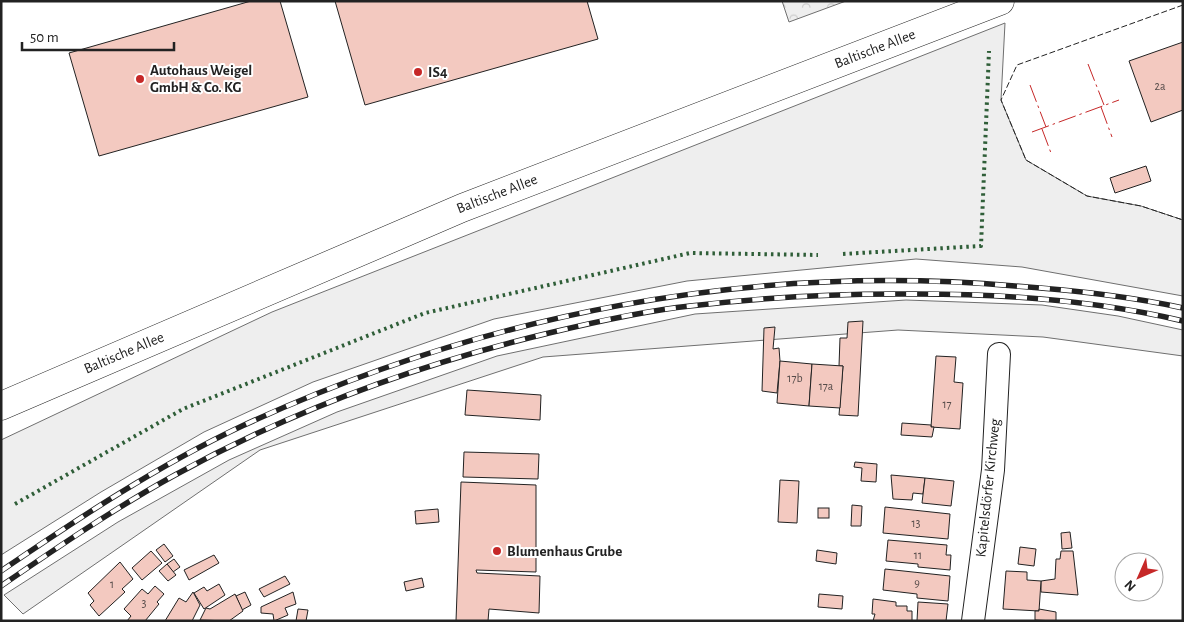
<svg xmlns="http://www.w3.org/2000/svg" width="1184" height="622" viewBox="0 0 1184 622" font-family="'Alegreya Sans',sans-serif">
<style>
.green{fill:#eee;stroke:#6f6f6f}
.forest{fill:url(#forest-crowns);stroke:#6f6f6f}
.building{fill:#f3c9c0;stroke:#222}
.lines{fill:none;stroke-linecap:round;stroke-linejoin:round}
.minor-casing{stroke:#222;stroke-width:24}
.major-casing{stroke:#222;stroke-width:29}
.minor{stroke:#fff;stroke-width:22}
.major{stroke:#fff;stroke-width:28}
.rail-casing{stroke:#222;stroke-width:5.5}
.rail{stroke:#fff;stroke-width:4;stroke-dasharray:11;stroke-linecap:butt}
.hedge{stroke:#2f5e38;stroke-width:4;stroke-dasharray:2.5 4;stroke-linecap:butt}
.fence{stroke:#222;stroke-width:1;stroke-dasharray:6 2.5;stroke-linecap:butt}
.power{stroke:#c62828;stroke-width:1;stroke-dasharray:18 4 2.5 4;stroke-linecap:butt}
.poi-dot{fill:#c62828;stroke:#fff;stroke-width:2}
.labels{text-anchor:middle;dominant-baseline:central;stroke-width:4;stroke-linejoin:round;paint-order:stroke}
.number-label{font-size:12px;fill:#564c4a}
.street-label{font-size:15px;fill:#222;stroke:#fff}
.poi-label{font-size:15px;font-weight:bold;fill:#222;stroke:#fff;text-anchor:start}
</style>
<defs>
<pattern id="forest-crowns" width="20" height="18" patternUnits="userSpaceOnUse" patternTransform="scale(1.25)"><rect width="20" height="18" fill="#eee"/><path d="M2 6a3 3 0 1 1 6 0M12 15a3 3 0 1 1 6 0" fill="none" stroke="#ccc"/></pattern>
</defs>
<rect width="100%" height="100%" fill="#fff"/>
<g class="green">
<polygon points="1005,23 1001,100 1026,160 1087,196 1141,206 1183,220 1183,296 1022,267 916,259 687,281 494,319 313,382 204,432 101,492 1,555 1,440 272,312"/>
<polygon points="906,300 1042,305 1118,316 1183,330 1183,356 1043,337 898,330 543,357 260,450 23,614 4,595 118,522 229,460 337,412 497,356 695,314"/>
</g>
<polygon class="forest" points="782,1 846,1 789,22"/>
<g class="building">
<polygon points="251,1 280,1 308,97 99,156 69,53"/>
<polygon points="335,1 587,1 598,39 365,105"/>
<polygon points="1183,42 1183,110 1151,122 1129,61"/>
<polygon points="1146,166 1151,181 1115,193 1110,178"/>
<polygon points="863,321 858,416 839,415 843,366 839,366 840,338 847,338 848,322"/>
<polygon points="775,327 773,349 779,348 780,361 777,393 762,391 764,328"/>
<polygon points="936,356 956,357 954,382 963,383 960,429 931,427"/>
<polygon points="780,361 812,364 809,406 777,403"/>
<polygon points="812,364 843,366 840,408 809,406"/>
<polygon points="467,390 541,395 540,420 465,415"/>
<polygon points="902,423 931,425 931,427 934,427 932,437 901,435"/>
<polygon points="464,452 539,454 538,479 463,477"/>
<polygon points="855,462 877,464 876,482 861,481 862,468 854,467"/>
<polygon points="891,475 925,478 923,494 913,493 912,500 893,499"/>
<polygon points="925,478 954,481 951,506 922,503"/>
<polygon points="780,480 799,481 797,523 778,522"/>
<polygon points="461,482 536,485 536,572 476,570 477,573 540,576 539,613 489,609 488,621 456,621"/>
<polygon points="852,505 862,506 861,526 851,526"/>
<polygon points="885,507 950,514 948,539 883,533"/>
<rect x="818" y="508" width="11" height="10"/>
<polygon points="438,509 439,522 416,524 415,511"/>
<polygon points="1070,532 1072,548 1062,549 1061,533"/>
<polygon points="888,540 947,545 946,555 951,555 950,570 918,567 918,564 886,561"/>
<polygon points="164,544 173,556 165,562 156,550"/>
<polygon points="1020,547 1036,549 1034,566 1018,564"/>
<polygon points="817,550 837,553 836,564 816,561"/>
<polygon points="151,551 162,563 142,580 132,568"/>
<polygon points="1061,551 1073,551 1078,595 1041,592 1041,581 1055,579 1056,559 1060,559"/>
<polygon points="214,555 219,563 189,580 184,570"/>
<polygon points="174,559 180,567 173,572 167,564"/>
<polygon points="120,562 133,579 122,589 125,592 99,616 90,605 94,601 88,593"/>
<polygon points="167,564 176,575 168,581 159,571"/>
<polygon points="885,569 950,576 948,601 917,598 917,594 883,590"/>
<polygon points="1006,571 1027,572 1027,580 1041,581 1039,611 1003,609"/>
<polygon points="285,576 290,584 264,597 259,589"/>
<polygon points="422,578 424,587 406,591 404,582"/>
<polygon points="219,584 225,595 204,609 194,593 204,587 207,591"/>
<polygon points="155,586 164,594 157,602 159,604 145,621 127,621 131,616 124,609 142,589 148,594"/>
<polygon points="193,592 200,605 192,621 165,621 179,598 186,602"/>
<polygon points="245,592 251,605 242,610 236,596"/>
<polygon points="293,592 296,604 285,608 288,615 274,621 273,614 261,613 261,607"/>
<polygon points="235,594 243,611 229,621 200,620 206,608 210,609"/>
<polygon points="819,594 843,596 842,609 818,607"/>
<polygon points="873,599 896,602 896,606 907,606 907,611 912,611 912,621 873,621 875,614 872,614"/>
<polygon points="918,602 948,604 946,621 917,621"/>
<polygon points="298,609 308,610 306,621 296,621"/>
<polygon points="1039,609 1056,612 1056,621 1035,620 1035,611 1039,611"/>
</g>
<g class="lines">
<defs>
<polyline id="minor" points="973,621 993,470 999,354"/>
<polyline id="major" points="1,406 462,208 1000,1"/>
</defs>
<use href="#minor" class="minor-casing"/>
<use href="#major" class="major-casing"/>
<use href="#minor" class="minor"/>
<use href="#major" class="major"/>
<defs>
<g id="rail">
<path d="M1,571C79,518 157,466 242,426C485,314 749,263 1015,286C1071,290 1128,296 1183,308"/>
<path d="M1,586C58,547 115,508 175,475C293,410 419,364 549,333C595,322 643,311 690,306C759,298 828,294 897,294C991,293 1090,299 1183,321"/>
</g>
</defs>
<use href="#rail" class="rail-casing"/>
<use href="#rail" class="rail"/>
<g class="hedge">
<polyline points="843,254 981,246 989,51"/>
<polyline points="15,504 183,409 425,313 690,253 818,255"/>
</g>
<polyline class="fence" points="1183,5 1017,65 1001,100 1026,160 1087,196 1141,206 1183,220"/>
<g class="power">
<polyline points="1088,64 1104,105"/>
<polyline points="1030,85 1046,127"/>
<polyline points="1101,107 1112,137"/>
<polyline points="1042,129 1051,153"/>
<polyline points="1032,132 1119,100"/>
</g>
</g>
<g class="poi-dot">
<circle cx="418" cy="72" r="5"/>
<circle cx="140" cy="79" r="5"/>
<circle cx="497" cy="551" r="5"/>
</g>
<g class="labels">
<g class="number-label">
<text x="1160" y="86">2a</text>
<text x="795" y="378">17b</text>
<text x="826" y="386">17a</text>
<text x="947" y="404">17</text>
<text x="916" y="523">13</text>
<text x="918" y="555">11</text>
<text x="917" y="583">9</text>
<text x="112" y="584">1</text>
<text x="144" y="603">3</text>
</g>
<g class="street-label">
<text transform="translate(875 49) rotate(-21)">Baltische Allee</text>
<text transform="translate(497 194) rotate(-21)">Baltische Allee</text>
<text transform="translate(124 353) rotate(-23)">Baltische Allee</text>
<text transform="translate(988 488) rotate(-84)">Kapitelsdörfer Kirchweg</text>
</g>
<g class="poi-label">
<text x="150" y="70">Autohaus Weigel<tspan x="150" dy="17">GmbH &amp; Co. KG</tspan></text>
<text x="428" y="72">IS4</text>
<text x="507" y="551">Blumenhaus Grube</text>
</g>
</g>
<rect width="1184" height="622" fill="none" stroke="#222222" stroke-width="5"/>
<g transform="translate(1139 577) rotate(225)"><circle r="24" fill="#ffffff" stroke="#a7a7a7"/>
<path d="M0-4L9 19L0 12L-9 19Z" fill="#c62828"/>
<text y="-8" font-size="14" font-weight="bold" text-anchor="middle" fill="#222222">N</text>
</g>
<path d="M22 42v8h152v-8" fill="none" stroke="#222222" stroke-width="2.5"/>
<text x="30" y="42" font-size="15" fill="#222222" stroke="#ffffff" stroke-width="4" paint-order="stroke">50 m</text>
</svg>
